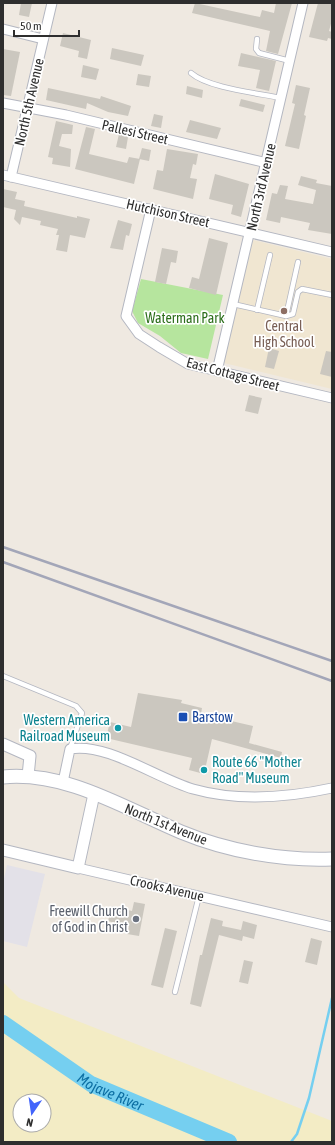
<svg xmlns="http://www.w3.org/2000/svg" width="335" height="1145" viewBox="0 0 335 1145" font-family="'Asap Condensed',sans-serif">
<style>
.industrial{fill:#e3e1e8}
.education{fill:#f0e6d1}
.green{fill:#b6e59e}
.sand{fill:#f3ecc5;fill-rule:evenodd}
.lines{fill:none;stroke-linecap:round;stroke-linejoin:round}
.stream{stroke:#75cff0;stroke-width:2.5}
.river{stroke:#75cff0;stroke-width:16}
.building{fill:#cbc7bf}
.service-casing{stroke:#b4b7c1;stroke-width:6}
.minor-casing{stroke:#b4b7c1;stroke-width:11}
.tertiary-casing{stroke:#b4b7c1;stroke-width:13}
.secondary-casing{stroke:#b4b7c1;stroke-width:15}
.service{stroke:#fff;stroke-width:4.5}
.minor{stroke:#fff;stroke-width:9}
.tertiary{stroke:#fff;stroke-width:11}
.secondary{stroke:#fff;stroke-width:13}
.rail{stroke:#a3a6b8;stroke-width:2.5}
.education-dot{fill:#8d6e63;stroke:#fff;stroke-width:1.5}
.transit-dot{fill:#1a4fb4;stroke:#fff;stroke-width:1.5}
.culture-dot{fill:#0f9aa8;stroke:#fff;stroke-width:1.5}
.worship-dot{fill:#6b7280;stroke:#fff;stroke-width:1.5}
.labels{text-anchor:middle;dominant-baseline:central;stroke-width:3.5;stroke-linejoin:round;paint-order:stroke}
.street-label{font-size:14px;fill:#2e2e2e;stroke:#fff}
.park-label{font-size:14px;fill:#2c6e1b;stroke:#fff}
.education-label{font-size:14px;fill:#785e54;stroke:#fff}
.transit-label{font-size:14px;fill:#164399;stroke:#fff;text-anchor:start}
.culture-label{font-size:14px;fill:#0d838f;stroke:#fff;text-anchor:end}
.worship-label{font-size:14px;fill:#5b616d;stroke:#fff;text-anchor:end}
.water-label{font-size:15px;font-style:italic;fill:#0d6fa3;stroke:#fff}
</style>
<rect width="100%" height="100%" fill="#efe9e1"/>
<polygon class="industrial" points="7,865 45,874 27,947 3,941 3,883"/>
<polygon class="education" points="253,240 332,259 332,389 224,363"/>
<polygon class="green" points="141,279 223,295 208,359 181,353 160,336 138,323 132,311"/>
<path class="sand" d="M3,982L19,998L332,1121V1142H3ZM20,1101H44V1125H20Z"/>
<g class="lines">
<polyline class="stream" points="291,1142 297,1134 309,1098 332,998"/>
<path class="river" id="s1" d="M3,1023L91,1084L229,1142"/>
</g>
<g class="building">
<polygon points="21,3 32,3 29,17 19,15"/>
<polygon points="195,3 260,17 262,10 274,13 276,3 292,3 278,54 266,51 270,31 192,13"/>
<polygon points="318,3 332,3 332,20 329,31 332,32 332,39 328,38 327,41 309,37"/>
<polygon points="63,33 91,40 87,59 78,57 79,51 60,46"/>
<polygon points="112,48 144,55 141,66 110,59"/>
<polygon points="3,49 20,52 11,96 3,95"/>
<polygon points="241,53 276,61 269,91 256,88 260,70 238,66"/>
<polygon points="83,65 99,69 96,80 81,77"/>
<polygon points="138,74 151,76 149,87 136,85"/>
<polygon points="296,85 310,88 304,115 306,116 299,149 285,146 295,104 292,103"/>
<polygon points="187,86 203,90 202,98 186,94"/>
<polygon points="48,88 100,99 101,96 131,106 128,116 108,112 87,103 86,109 46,100"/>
<polygon points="241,99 265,105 263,112 239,106"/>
<polygon points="154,114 163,116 161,128 151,126"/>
<polygon points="190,120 221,128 217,139 186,132"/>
<polygon points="56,121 73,125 72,134 62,134 59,146 71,149 70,167 52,164 53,158 48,157"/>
<polygon points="86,127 95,129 89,154 127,163 129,157 140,159 134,184 75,169"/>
<polygon points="119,134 128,137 126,149 116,147"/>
<polygon points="142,148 151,150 149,161 139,159"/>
<polygon points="167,149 198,154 196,165 193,164 190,178 197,179 193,199 153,189 157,170 163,171"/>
<polygon points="215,174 249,184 241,217 231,214 233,205 209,199"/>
<polygon points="301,176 317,180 316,183 332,186 332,234 308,230 310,223 281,217 280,223 266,220 272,193 277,194 280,185 288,186 285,199 313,204 316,190 298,185"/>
<polygon points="3,189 17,192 15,199 25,201 24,206 77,218 77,216 90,219 85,238 70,235 67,252 56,250 59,235 56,235 58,229 40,225 41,221 22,217 20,225 14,219 16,210 3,207"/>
<polygon points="118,220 132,224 129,236 126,235 123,250 110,248"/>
<polygon points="209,238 228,243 216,295 189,288 192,277 199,279"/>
<polygon points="162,248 178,251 176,263 171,262 166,284 155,282"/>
<polygon points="269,348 279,351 274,369 265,367"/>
<polygon points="326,351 332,352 332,377 320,374"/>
<polygon points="249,395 262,398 258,414 245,411"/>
<polygon points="138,693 182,700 181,703 202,708 201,714 253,726 249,743 282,752 281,758 212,739 204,774 189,770 192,758 106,738 110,722 131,727"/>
<polygon points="134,902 145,904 139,936 127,934 129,927 108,921 112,906 132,911"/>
<polygon points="211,918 223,921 222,926 241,930 243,921 257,925 254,939 243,936 242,941 219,935 201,1007 190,1004 200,955 202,955"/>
<polygon points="165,928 177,931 163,988 151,985"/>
<polygon points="311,938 322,941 317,965 305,962"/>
<polygon points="244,960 253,962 248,984 239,982"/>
</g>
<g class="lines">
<defs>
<g id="service">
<polyline points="257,39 256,49 259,53 290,61"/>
<path d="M191,73C208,88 257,93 281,98"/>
<polyline points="233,304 286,316 293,314 298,292 302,289 332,295"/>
<polyline points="257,310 270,255"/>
<polyline points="286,316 298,262"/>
<polyline points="3,676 76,706 82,713 70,749"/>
<polyline points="175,992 199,896"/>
</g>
<g id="minor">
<polyline points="3,29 43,39"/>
<polyline points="3,103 66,115 267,163"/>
<polyline points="3,175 332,252"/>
<polyline points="11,177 52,3"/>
<polyline points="151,209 126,316 139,334 159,347 188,364 332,398"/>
<polyline points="217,371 303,3"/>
<path d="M63,782L70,749C106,742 158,779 193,789C239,802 286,798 332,788"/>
<polyline points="78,868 332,927"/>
</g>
<g id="tertiary">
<polyline points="3,744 30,756 28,776"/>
<polyline points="3,850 78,868 94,794"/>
</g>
<path id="secondary" d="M3,777C66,771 124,808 181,832C227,851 282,861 332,859"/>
</defs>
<use href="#service" class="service-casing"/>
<use href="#minor" class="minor-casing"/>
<use href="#tertiary" class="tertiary-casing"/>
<use href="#secondary" class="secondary-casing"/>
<use href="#service" class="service"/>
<use href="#minor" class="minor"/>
<use href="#tertiary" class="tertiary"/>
<use href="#secondary" class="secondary"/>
<g class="rail">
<polyline points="3,547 332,661"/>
<polyline points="3,562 332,681"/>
</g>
</g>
<circle class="education-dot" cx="284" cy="311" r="4"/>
<rect class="transit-dot" x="178" y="712" width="10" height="10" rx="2"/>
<g class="culture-dot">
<circle cx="118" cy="728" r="4"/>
<circle cx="204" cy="770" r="4"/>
</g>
<circle class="worship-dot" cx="136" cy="919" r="4"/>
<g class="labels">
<g class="street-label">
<text transform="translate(29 102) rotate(-77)">North 5th Avenue</text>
<text transform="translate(135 132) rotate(13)">Pallesi Street</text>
<text transform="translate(261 187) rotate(-77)">North 3rd Avenue</text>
<text transform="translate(168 213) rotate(13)">Hutchison Street</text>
<text transform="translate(233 374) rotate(15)">East Cottage Street</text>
<text transform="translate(166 824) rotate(22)">North 1st Avenue</text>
<text transform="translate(167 888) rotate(13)">Crooks Avenue</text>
</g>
<g class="park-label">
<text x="185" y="318">Waterman Park</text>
</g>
<g class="education-label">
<text x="284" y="326">Central<tspan x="284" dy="16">High School</tspan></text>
</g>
<g class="transit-label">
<text x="192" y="717">Barstow</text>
</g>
<g class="culture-label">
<text x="110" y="720">Western America<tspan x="110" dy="16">Railroad Museum</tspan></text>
<text x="212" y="762" text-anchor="start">Route 66 "Mother<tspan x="212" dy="16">Road" Museum</tspan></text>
</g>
<g class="worship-label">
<text x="128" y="911">Freewill Church<tspan x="128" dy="16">of God in Christ</tspan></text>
</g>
<g class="water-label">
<text stroke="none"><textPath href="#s1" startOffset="128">Mojave River</textPath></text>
</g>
</g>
<rect width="335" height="1145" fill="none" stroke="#2e2e2e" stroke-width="8"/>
<g transform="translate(32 1113) rotate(193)"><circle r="19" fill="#ffffff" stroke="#ababab"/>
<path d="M0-3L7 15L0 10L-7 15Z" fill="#4264fb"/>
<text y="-6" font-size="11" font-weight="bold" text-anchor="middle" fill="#2e2e2e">N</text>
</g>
<path d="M14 30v6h65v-6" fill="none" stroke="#2e2e2e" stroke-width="2"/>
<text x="20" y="30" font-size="12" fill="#2e2e2e" stroke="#ffffff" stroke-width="3" paint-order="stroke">50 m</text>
</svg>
